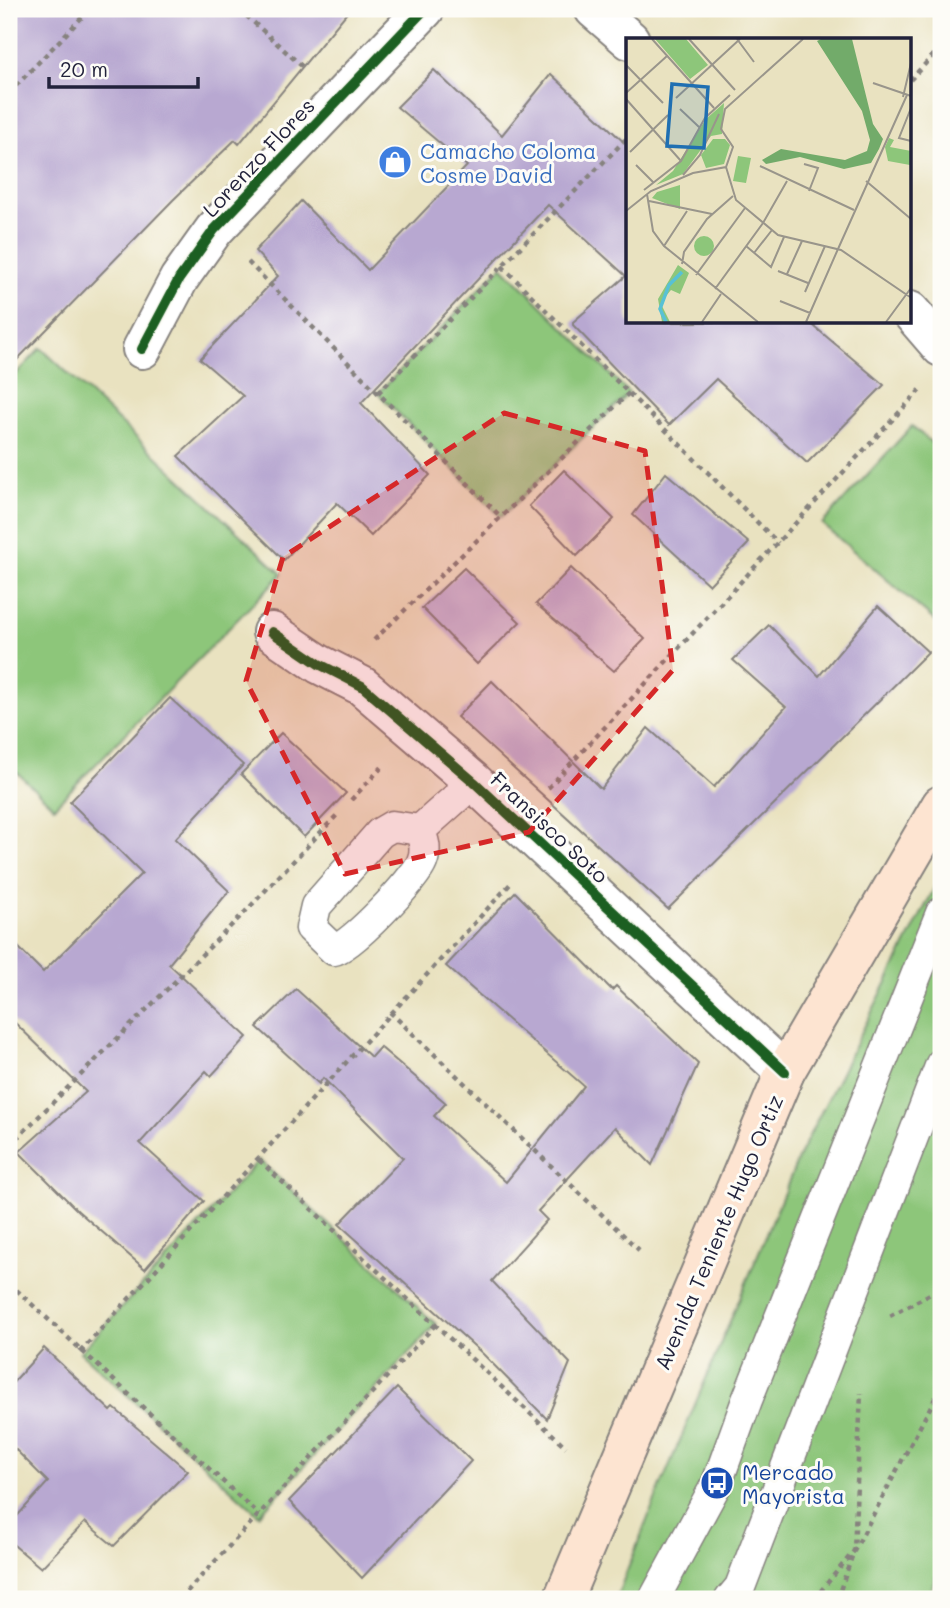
<svg xmlns="http://www.w3.org/2000/svg" width="950" height="1608" viewBox="0 0 950 1608" font-family="Mali,sans-serif">
<style>
.green{fill:#8dc67a;stroke:#58745a;stroke-width:2}
.building{fill:#b8a8d1}
.lines{fill:none;stroke-linecap:round;stroke-linejoin:round}
.lane-casing{stroke:#86827e;stroke-width:33}
.street-casing{stroke:#86827e;stroke-width:42}
.secondary-casing{stroke:#86827e;stroke-width:42}
.path{stroke:#86827e;stroke-width:4.5;stroke-dasharray:5 5;stroke-linecap:butt}
.lane{stroke:#fff;stroke-width:30}
.street{stroke:#fff;stroke-width:38}
.secondary{stroke:#fde4d1;stroke-width:38}
.cycleway-casing{stroke:#fdfcf7;stroke-width:15}
.cycleway{stroke:#1b5e20;stroke-width:10}
.marked{fill:#d62828;fill-opacity:0.2;stroke:#d62828;stroke-width:5;stroke-dasharray:14 9;stroke-linejoin:round}
.labels{text-anchor:middle;dominant-baseline:central;stroke-width:6;stroke-linejoin:round;paint-order:stroke}
.shop-label{font-size:21px;fill:#366cbe;stroke:#fdfcf7;text-anchor:start}
.street-label{font-size:21px;fill:#22223b;stroke:#fdfcf7}
.transit-label{font-size:21px;fill:#164399;stroke:#fdfcf7;text-anchor:start}
.inset-river{fill:none;stroke:#58c1d5;stroke-width:3.5}
.inset-road{fill:none;stroke:#99958b;stroke-width:2}
.view{fill:#1f6fb2;fill-opacity:0.15;stroke:#1f6fb2;stroke-width:3.5}
.inset-edge{fill:none;stroke:#22223b;stroke-width:3.5}
</style>
<rect width="100%" height="100%" fill="#fdfcf7"/>
<filter id="ink" filterUnits="userSpaceOnUse"><feTurbulence type="fractalNoise" baseFrequency=".0143" numOctaves="2"/><feDisplacementMap in="SourceGraphic" scale="14" xChannelSelector="R" yChannelSelector="G"/><feConvolveMatrix kernelMatrix="1 2 1 2 8 2 1 2 1" color-interpolation-filters="sRGB"/></filter>
<filter id="wash" filterUnits="userSpaceOnUse"><feTurbulence type="fractalNoise" baseFrequency=".00686" numOctaves="4" result="noise"/><feDisplacementMap in="SourceGraphic" scale="28" xChannelSelector="R" yChannelSelector="G"/><feGaussianBlur stdDeviation="1.57" result="paint"/><feColorMatrix in="noise" values="0 0 0 0 0 0 0 0 0 0 0 0 0 0 0 0 0 1.4 0 .05"/><feComposite in="paint" operator="in"/></filter>
<g filter="url(#wash)">
<rect width="100%" height="100%" fill="#e9e2c0"/>
<g class="green">
<polygon points="502,266 629,393 501,517 378,393"/>
<polygon points="41,348 282,574 54,807 9,765 9,382"/>
<polygon points="912,426 941,451 941,626 822,524"/>
<polygon points="941,875 941,1564 927,1599 616,1599 657,1495 801,1152"/>
<polygon points="259,1160 436,1324 259,1515 80,1352"/>
</g>
<g id="blocks">
<g class="building">
<polygon points="9,9 350,9 239,144 235,140 173,200 9,368"/>
<polygon points="434,70 502,135 551,74 628,146 628,322 809,322 884,385 807,463 716,379 669,425 573,325 573,322 626,276 548,205 361,403 430,475 371,536 337,503 284,560 178,456 243,396 200,359 278,276 255,251 301,201 368,270 467,166 397,107"/>
<polygon points="564,470 614,519 577,556 529,506"/>
<polygon points="666,473 749,543 709,585 633,515"/>
<polygon points="464,568 520,622 477,664 422,608"/>
<polygon points="571,568 645,639 614,671 536,604"/>
<polygon points="878,606 928,652 668,909 457,717 492,681 601,789 648,728 714,787 786,707 733,660 769,625 819,676"/>
<polygon points="170,698 243,765 175,839 229,891 169,964 247,1037 211,1076 206,1071 140,1143 204,1201 145,1269 78,1211 19,1152 86,1092 9,1017 9,938 43,972 142,873 70,802"/>
<polygon points="281,733 346,793 304,837 241,774"/>
<polygon points="515,892 612,990 616,986 698,1064 652,1165 615,1127 538,1211 547,1220 492,1281 570,1363 547,1419 483,1354 339,1224 403,1158 323,1078 319,1084 257,1027 296,989 371,1057 380,1047 446,1103 434,1116 506,1182 584,1086 446,966"/>
<polygon points="44,1348 111,1411 114,1408 188,1471 114,1546 85,1522 41,1568 9,1541 9,1525 48,1482 9,1443 9,1387"/>
<polygon points="397,1388 471,1461 362,1578 289,1501"/>
</g>
</g>
</g>
<g filter="url(#ink)">
<use href="#blocks" fill-opacity="0" stroke="#86827e" stroke-width="2"/>
<g class="lines">
<defs>
<g id="lane">
<path d="M392,826L420,830C424,842 427,849 422,862C416,878 350,948 334,950L311,928L316,906L380,833Z"/>
<polyline points="420,830 474,782"/>
<polyline points="654,1599 717,1483 747,1400 941,913"/>
<polyline points="730,1599 740,1587 941,1064"/>
</g>
<g id="street">
<polyline points="594,9 630,40"/>
<polyline points="910,311 941,347"/>
<polyline points="142,349 179,279 214,230 425,9"/>
<polyline points="272,632 319,664 362,686 474,782 785,1072"/>
</g>
<polyline id="secondary" points="563,1599 785,1072 941,805"/>
</defs>
<use href="#lane" class="lane-casing"/>
<use href="#street" class="street-casing"/>
<use href="#secondary" class="secondary-casing"/>
<g class="path">
<polyline points="239,9 305,69"/>
<polyline points="910,80 941,47"/>
<polyline points="9,93 90,9"/>
<polyline points="248,262 501,517"/>
<polyline points="502,266 778,543"/>
<polyline points="378,393 628,137"/>
<polyline points="374,640 629,393"/>
<polyline points="548,788 922,388"/>
<polyline points="351,800 384,765"/>
<polyline points="390,1012 639,1250"/>
<polyline points="9,1146 245,912 338,814"/>
<polyline points="259,1160 566,1447"/>
<polyline points="9,1283 259,1515"/>
<polyline points="890,1316 941,1288"/>
<polyline points="80,1352 513,881"/>
<polyline points="180,1599 436,1324"/>
<polyline points="814,1599 854,1551 861,1393"/>
<polyline points="837,1599 854,1551 941,1387"/>
</g>
<use href="#lane" class="lane"/>
<use href="#street" class="street"/>
<use href="#secondary" class="secondary"/>
<defs>
<g id="cycleway">
<polyline points="142,349 179,279 214,230 425,9"/>
<polyline points="272,632 319,664 362,686 474,782 785,1072"/>
</g>
</defs>
<use href="#cycleway" class="cycleway-casing"/>
<use href="#cycleway" class="cycleway"/>
</g>
</g>
<path class="marked" d="M504,413L645,451L673,670L529,832L345,874L246,681L283,557Z"/>
<defs>
<symbol id="shop-disc" viewBox="-11 -11 22 22"><circle r="9.5" fill="#3f7fe0" stroke="#fdfcf7"/><path d="M-5-2.5h2.3a2.7 3.5 0 0 1 5.4 0H5L5.5 6h-11ZM-1.5-2.5h3a1.5 2.3 0 0 0-3 0Z" fill="#fff"/></symbol>
<symbol id="bus-disc" viewBox="-11 -11 22 22"><circle r="9.5" fill="#1a4fb4" stroke="#fdfcf7"/><path d="M-5-6H5V4H4V6H2V4H-2V6H-4V4H-5ZM-3.5-4V0h7V-4ZM-3.5 1.2v1.5H-2V1.2ZM2 1.2v1.5H3.5V1.2Z" fill="#fff"/></symbol>
</defs>
<g fill-rule="evenodd">
<use href="#shop-disc" x="376" y="143" width="38" height="38"/>
<use href="#bus-disc" x="698" y="1464" width="38" height="38"/>
</g>
<g class="labels">
<g class="shop-label">
<text x="420" y="150">Camacho Coloma<tspan x="420" dy="24">Cosme David</tspan></text>
</g>
<g class="street-label">
<text transform="translate(258 157) rotate(-47)">Lorenzo Flores</text>
<text transform="translate(550 827) rotate(43)">Fransisco Soto</text>
<text transform="translate(718 1232) rotate(-67)">Avenida Teniente Hugo Ortiz</text>
</g>
<g class="transit-label">
<text x="742" y="1471">Mercado<tspan x="742" dy="24">Mayorista</tspan></text>
</g>
</g>
<g transform="translate(626 38)">
<rect width="285" height="285" fill="#e9e2c0"/>
<path d="M29,1H60L82,27L64,41ZM98,65L96,96L85,98L57,136L30,147L47,133L80,81ZM263,100L268,102L264,109L285,113V133L284,127L262,123L259,109ZM87,101H99L104,107L98,126L80,130L75,117ZM112,118L125,120L120,145L107,143ZM54,147V171L26,160L31,154ZM68 208a10 10 0 1 1 20 0a10 10 0 1 1-20 0ZM52,227L63,235L54,256L45,252L40,258L36,268L44,284H36L32,261Z" fill="#8dc67a"/>
<path d="M195,1H226L247,86L257,101L253,111L245,125L218,131L174,119L140,126L136,122L155,111L219,122L241,113L244,102L236,73L191,3Z" fill="#72ab6a"/>
<path class="inset-river" d="M40,284L34,271L43,247L56,234"/>
<path class="inset-road" d="M26,1L88,70M63,1L109,52M111,1L128,24M0,27L37,65M247,45L285,58M0,55L41,18M277,59L285,25M50,60L114,1M0,61L55,123M285,70L273,100L285,103M54,71L73,89M4,114L42,77M178,126L192,130L183,153M10,127L28,145M134,128L228,172M100,129L110,162L152,197L215,212L284,259M57,137L74,117L93,76M240,143L285,181M18,152L55,123L79,80L104,57M21,156L27,193L38,208L132,284M23,163L86,176M0,173L25,153L67,135L100,129L107,109L95,91L99,71L177,1M38,208L61,173M120,208L145,229L158,199M212,211L281,57M128,215L146,192M56,226L58,214L81,181L107,158M152,233L182,245M161,236L176,203M70,237L119,170M89,251L137,185L161,143M179,254L199,208M154,263L184,275M76,284L95,256M180,284L212,211M260,284L285,250"/>
<path class="view" d="M46,46L82,49L78,110L41,108Z"/>
<rect width="285" height="285" class="inset-edge"/>
</g>
<rect width="950" height="1608" fill="none" stroke="#fdfcf7" stroke-width="35"/>
<path d="M49 77v10h149v-10" fill="none" stroke="#22223b" stroke-width="3.5"/>
<text x="60" y="77" font-size="21" fill="#22223b" stroke="#fdfcf7" stroke-width="5" paint-order="stroke">20 m</text>
</svg>
